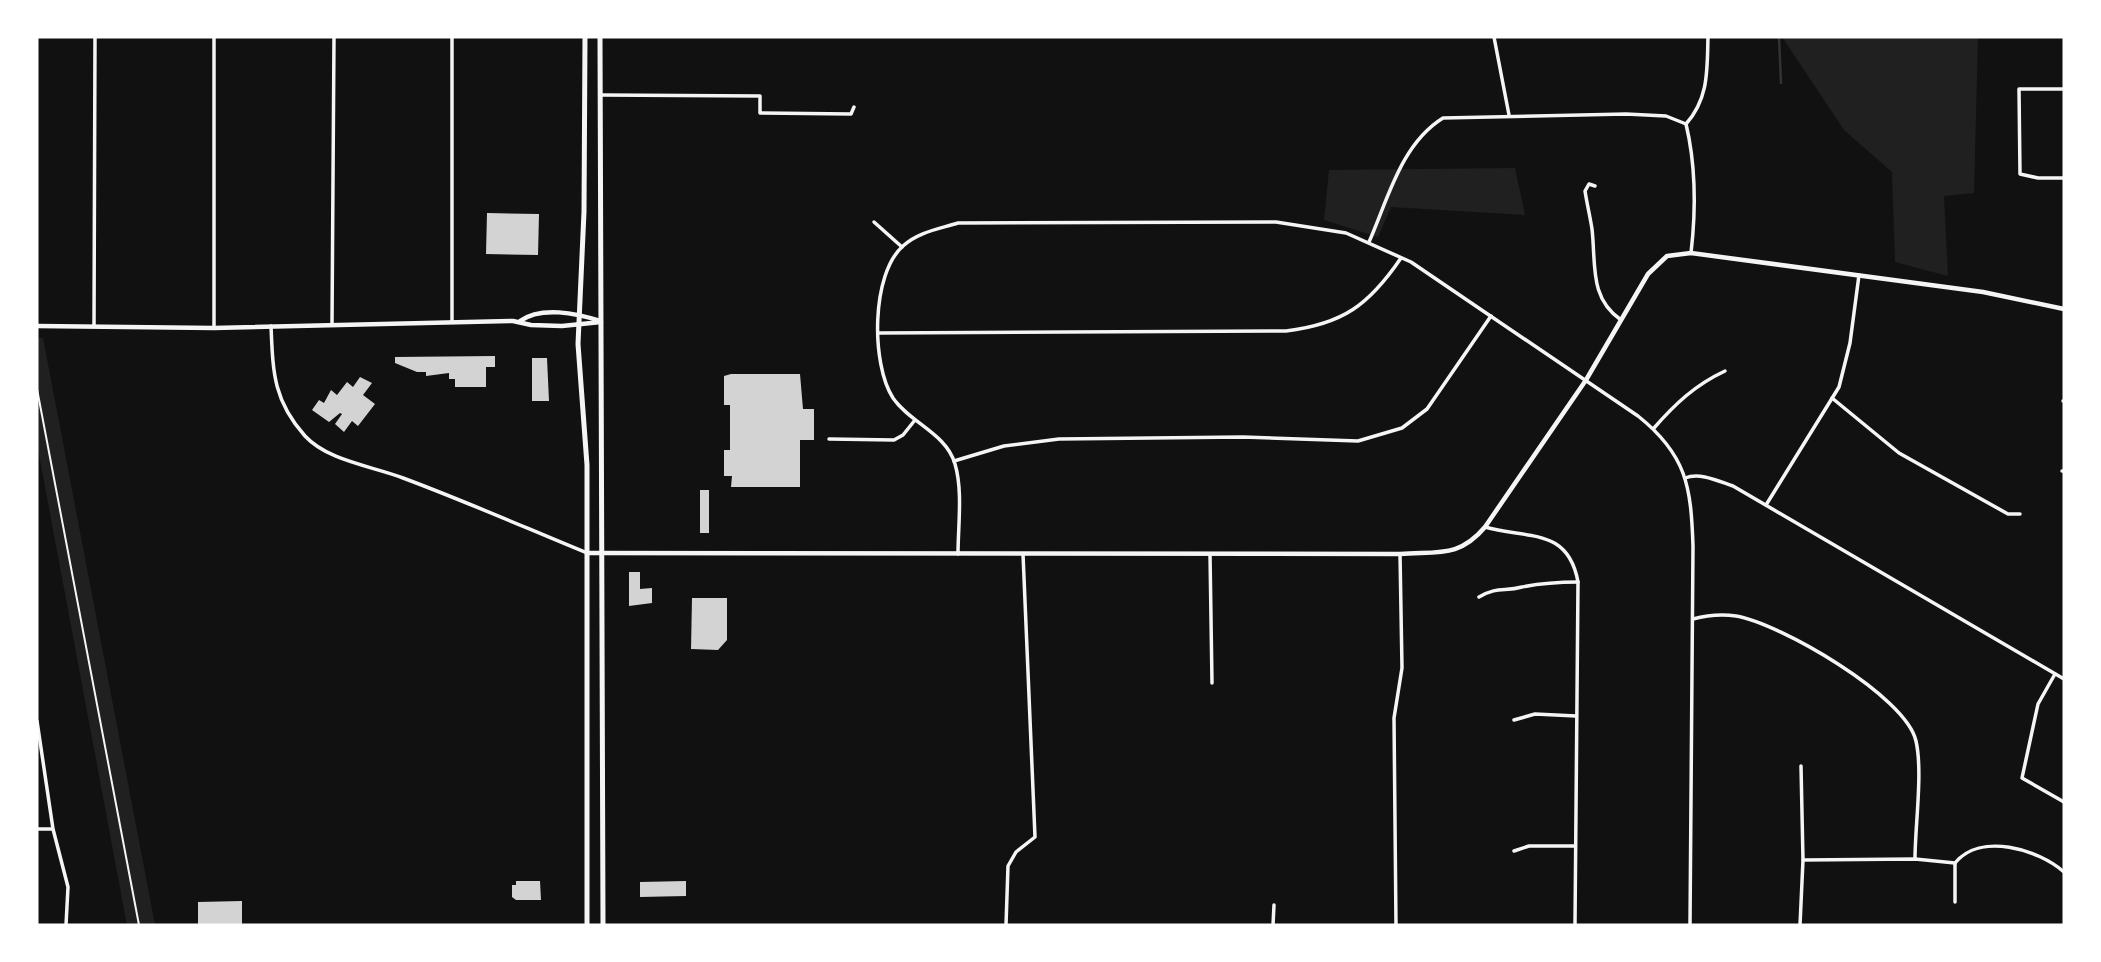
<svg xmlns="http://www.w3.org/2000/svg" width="2101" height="962" viewBox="0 0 2101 962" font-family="Spectral,serif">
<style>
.green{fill:#202020}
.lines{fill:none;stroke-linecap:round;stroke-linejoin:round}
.stream{stroke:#333;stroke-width:2.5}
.building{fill:#d3d3d3}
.path{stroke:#f5f5f5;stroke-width:2}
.minor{stroke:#f5f5f5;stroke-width:3.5}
.secondary{stroke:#f5f5f5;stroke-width:4.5}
.primary{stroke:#f5f5f5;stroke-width:5}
</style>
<rect width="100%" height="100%" fill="#111"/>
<g class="green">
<polygon points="1782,37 1978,37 1974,193 1944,196 1948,276 1895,262 1892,172 1844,130"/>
<polygon points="1515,168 1525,215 1391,207 1378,237 1324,220 1329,170"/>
<polygon points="37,338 43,338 155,925 127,925 37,444"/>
</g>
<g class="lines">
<polyline class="stream" points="1779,37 1781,83"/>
</g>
<g class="building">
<polygon points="487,213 539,214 538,255 486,254"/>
<polygon points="495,356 495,367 486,367 486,387 455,387 455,379 449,379 449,373 426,376 426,372 417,372 395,363 395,357"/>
<polygon points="532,358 547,358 549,401 532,401"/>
<polygon points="731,374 800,374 803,409 814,409 814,440 800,440 800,487 731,487 732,476 724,476 724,450 730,450 730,405 724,405 724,376"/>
<polygon points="360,377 372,383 363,395 375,404 358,426 352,421 344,432 335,424 342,414 340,413 329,422 312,410 319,400 324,403 331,390 337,395 347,382 353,387"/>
<rect x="700" y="490" width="9" height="43"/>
<polygon points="629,572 640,572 640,589 652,588 652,603 629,606"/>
<polygon points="692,598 727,598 727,640 718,650 691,649"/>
<polygon points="516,881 540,881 541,900 516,900 512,897 512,885 516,885"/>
<polygon points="686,881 686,896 640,897 640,882"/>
<polygon points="242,901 242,925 198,925 198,902"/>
</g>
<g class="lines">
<polyline class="path" points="37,389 139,925"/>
<g class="minor">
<polyline points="1494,37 1509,115"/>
<polyline points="2064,89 2019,89 2020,174 2038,178 2064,178"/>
<polyline points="601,95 760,96 760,113 851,114 854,107"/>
<path d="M1595,186L1589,184L1585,191C1587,204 1590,216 1592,229C1596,264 1589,298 1621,320"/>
<polyline points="874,222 902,247"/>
<path d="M1369,242C1388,199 1401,144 1443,118L1626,114L1666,116L1686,124"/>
<path d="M1691,253C1696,210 1696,166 1686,124C1709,98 1707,70 1708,37"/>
<polyline points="452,322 452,37"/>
<polyline points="332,325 334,37"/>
<polyline points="94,326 95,37"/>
<path d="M271,326C273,372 273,400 305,436C328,461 372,466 403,478C465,501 526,528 587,553"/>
<polyline points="214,328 214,37"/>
<path d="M879,333L1286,331C1343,324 1369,305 1401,258"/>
<polyline points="1832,398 1899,453 2008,514 2020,514"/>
<polyline points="2063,401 2064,401"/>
<path d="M1654,428C1675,404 1695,385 1725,371"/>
<polyline points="829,439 894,440 903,435 915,420"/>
<polyline points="954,461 1004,446 1059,439 1243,437 1358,441 1402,428 1427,409 1491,316"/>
<polyline points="2062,471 2064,471"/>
<path d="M1685,478C1700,472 1718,481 1733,486L2064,679"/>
<polyline points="1766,505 1839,387 1850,343 1859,275"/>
<path d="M1485,527C1527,539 1568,527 1578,582L1575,925"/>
<path d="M958,554C958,526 963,491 955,464C946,433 910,423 893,398C871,364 871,274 903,246C918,232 939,229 958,223L1276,222L1346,233L1411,262L1638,416C1687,455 1691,487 1693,546L1690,925"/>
<polyline points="1210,554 1212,683"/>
<path d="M1479,597C1498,586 1504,592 1522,587C1542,583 1558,582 1578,582"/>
<path d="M1693,619C1708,615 1721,614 1736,616C1779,623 1906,696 1916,741C1923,772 1915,826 1915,859"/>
<polyline points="2055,674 2038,704 2022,778 2064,802"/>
<polyline points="1514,720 1535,714 1576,716"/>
<polyline points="37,721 53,829 68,887 66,925"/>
<polyline points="37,829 52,829"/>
<polyline points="1514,851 1529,846 1575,846"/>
<polyline points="1803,860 1915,859 1955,863"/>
<path d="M1955,902V863C1980,832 2038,849 2064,872"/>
<polyline points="1006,925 1008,866 1016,852 1035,837 1023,554"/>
<polyline points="1273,925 1274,905"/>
<polyline points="1396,925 1394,718 1402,668 1400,554"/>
<polyline points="1800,925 1803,860 1801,766"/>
</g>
<g class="secondary">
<path d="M520,321C541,306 576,313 600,321"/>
<polyline points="37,326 214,328 513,321 531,325 562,326 601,322"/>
<path d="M588,553L1400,554C1438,551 1459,558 1485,527L1586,380L1648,274L1667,256L1691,253L1983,292L2064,309"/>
</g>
<g class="primary">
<polyline points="585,37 584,212 578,344 587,465 587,925"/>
<polyline points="600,37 603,925"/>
</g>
</g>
<rect width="2101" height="962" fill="none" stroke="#ffffff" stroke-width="77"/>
</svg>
